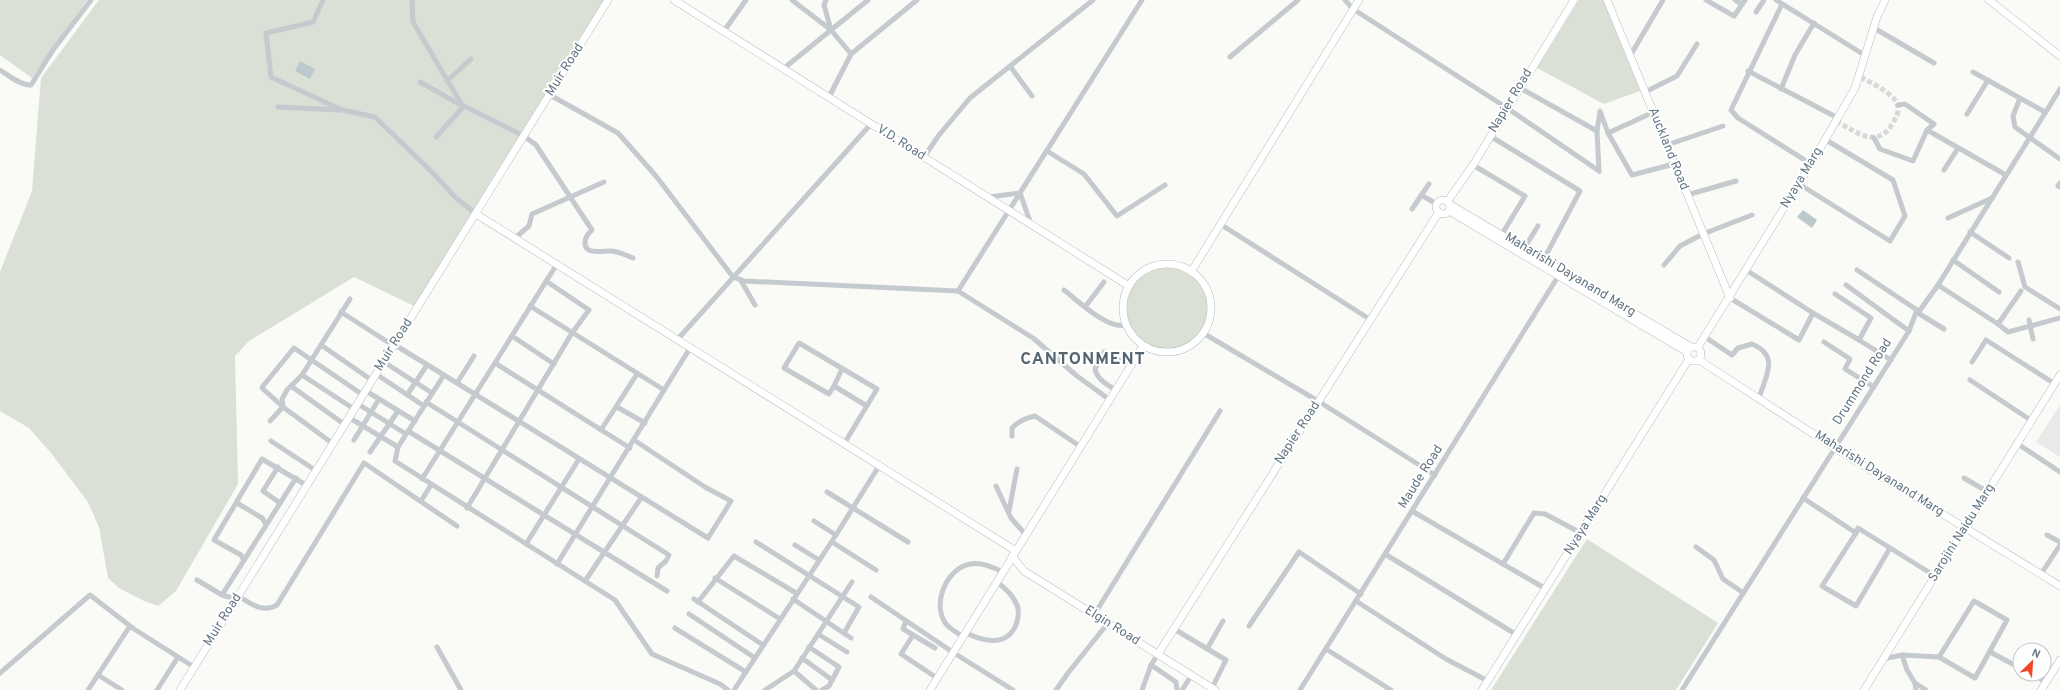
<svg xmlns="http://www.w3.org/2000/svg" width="2060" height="690" viewBox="0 0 2060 690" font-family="Overpass,sans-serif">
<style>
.built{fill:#e8e9e8}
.green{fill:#dae0d6}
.water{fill:#bbc9cc}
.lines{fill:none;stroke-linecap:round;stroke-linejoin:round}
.street-tunnel{stroke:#d4d9da;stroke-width:5;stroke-dasharray:5 2.5;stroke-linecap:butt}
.secondary-casing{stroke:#b7bec2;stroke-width:8}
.street{stroke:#c5cace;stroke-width:5}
.secondary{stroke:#fff;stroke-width:7}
.labels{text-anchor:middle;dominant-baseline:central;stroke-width:4;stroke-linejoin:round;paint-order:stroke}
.street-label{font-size:13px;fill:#637784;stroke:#fff}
.district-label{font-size:17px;font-weight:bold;letter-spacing:1px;fill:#55656f;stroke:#fff}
</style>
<rect width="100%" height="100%" fill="#fafaf7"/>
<polygon class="built" points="2060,405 2060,457 2036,442"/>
<g class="green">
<polygon points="0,0 87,0 32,78 0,55"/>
<polygon points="99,0 606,0 414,306 354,277 249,341 235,356 238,484 176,591 158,606 144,601 119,588 108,578 99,527 88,502 51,453 29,428 0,411 0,272 32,191 41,78"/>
<polygon points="1579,0 1603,0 1640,91 1604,104 1537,68"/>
<circle cx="1167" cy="309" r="41"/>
<polygon points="1587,539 1718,623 1676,690 1491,690"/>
</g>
<g class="water">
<polygon points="300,61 315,69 310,79 295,71"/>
<polygon points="1803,210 1817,220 1812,228 1797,217"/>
</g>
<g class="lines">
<path class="street-tunnel" d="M1836,121C1861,135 1880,151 1896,117C1899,112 1899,105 1895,100C1887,90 1871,83 1859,76"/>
<defs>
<g id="secondary">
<polyline points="674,0 1129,286"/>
<polyline points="1607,0 1730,298"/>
<polyline points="1989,0 2060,56"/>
<circle cx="1443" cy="207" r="7"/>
<polyline points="1447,202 1473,165 1574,0"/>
<polyline points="1449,204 1691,347"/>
<polyline points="1449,211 1687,352"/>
<polyline points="476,214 1016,551"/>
<circle cx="1167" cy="308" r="44"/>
<polyline points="1191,272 1359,0"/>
<circle cx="1694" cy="354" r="7"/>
<polyline points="1698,347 1811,164 1855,88 1877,17 1885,0"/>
<polyline points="1699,360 1835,448 2060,586"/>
<polyline points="1012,556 1024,571 1215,690"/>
<polyline points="1158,654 1439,212"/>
<polyline points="180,690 608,0"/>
<polyline points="930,690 1143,346"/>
<polyline points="1482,690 1689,359"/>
<polyline points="1864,690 2060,375"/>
<polyline points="2041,690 2060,660"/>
</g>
</defs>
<use href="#secondary" class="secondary-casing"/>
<g class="street">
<polyline points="323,0 313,22 266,33 271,77 342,110 375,117 432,172 456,198 476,214"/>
<path d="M412,0L413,22L462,105L524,136L536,145L592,230C588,234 585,237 585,243C585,256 604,250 612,251C619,252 626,255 633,258"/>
<polyline points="792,0 831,30 851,54 829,97"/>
<polyline points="826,0 824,5 831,30"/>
<polyline points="1345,0 1353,9 1507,108 1599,171"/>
<polyline points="1706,0 1734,16 1745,0"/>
<polyline points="1735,0 1742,4"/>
<polyline points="1776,0 1866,56"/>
<polyline points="1782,4 1731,110 1738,118 1811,164"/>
<polyline points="1756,12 1764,0"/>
<polyline points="1874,28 1934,63"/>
<polyline points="724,31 746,0"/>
<polyline points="851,54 917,0"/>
<polyline points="1630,56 1663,0"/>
<polyline points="1230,57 1298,0"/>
<polyline points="1010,66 1032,96"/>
<polyline points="783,69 868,0"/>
<path d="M0,70C8,75 21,86 31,85L53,50L91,0"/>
<polyline points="1748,71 1838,118"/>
<polyline points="1973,72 2045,112"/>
<polyline points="447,81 471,59"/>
<polyline points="420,82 461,105"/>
<polyline points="1520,88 1597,131"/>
<polyline points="1781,89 1795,55 1814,23"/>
<polyline points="1645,92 1677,76 1697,44"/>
<polyline points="550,95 618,133 656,176 733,277 744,281 958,291 1142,0"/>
<polyline points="2020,98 2013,116 2015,127 2060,159"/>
<polyline points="1898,105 1905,104 1934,124 1927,130 2006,175"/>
<polyline points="278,107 339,110"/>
<polyline points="1967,114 1988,80"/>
<polyline points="1608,133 1654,112"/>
<polyline points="1490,136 1580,191 1544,259"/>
<polyline points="436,137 464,106"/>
<polyline points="1874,138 1880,149 1913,161 1927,130"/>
<polyline points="1667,145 1723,126"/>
<polyline points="1047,151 1084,174 1117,216 1165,185"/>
<polyline points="924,157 939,135 970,98 1093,0"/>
<polyline points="1473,165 1525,196 1502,234"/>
<polyline points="1944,170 1958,148"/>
<polyline points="1599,171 1597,131 1600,111 1608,133 1632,175 1674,164"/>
<polyline points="2060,183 2058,186 2060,187"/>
<polyline points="1799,184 1890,241 1905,216 1893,180 1826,140"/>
<polyline points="1421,195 1437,204"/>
<polyline points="1687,195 1736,181"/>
<polyline points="989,197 1020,193 1031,224"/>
<polyline points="1412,209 1429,184"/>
<polyline points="1948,218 1992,198"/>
<polyline points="1220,224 1371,320"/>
<polyline points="1970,232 2009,258"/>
<polyline points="515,238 529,226 532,214 604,182"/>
<polyline points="1525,247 1538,226"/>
<polyline points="1953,260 1999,292"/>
<polyline points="2018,262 2025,287 2060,309"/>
<polyline points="1664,265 1680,246 1703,234 1752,215"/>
<polyline points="1857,270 1917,310"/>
<polyline points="740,279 755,305"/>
<polyline points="1846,285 1909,331"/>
<polyline points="1938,285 1998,324 2021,291"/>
<path d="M1064,290C1078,301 1108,330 1126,325"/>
<polyline points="958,291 1033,338 1077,376 1110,400"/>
<polyline points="1835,294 1871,318 1859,340 1891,360"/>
<polyline points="1730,298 1799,340 1813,313 1746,270"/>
<polyline points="530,306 664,390"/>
<polyline points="1085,307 1104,282"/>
<polyline points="341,312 394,346"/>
<polyline points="1813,313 1859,340"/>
<polyline points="1918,313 1944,329"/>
<polyline points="2029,320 2033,339"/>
<polyline points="1998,324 2008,332 2060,318"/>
<polyline points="1203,333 1318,401 1435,475"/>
<polyline points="512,336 554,364"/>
<path d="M1705,337L1732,355L1738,348L1752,344C1780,356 1766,375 1759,398"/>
<polyline points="677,340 871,124"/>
<polyline points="1824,342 1850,359 1845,369 1874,387"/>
<polyline points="321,345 373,381"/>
<polyline points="384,362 432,393"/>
<polyline points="1972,362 1986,340 2055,384"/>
<polyline points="495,363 630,448"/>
<polyline points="376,374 424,406"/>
<polyline points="302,375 354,409"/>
<polyline points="444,375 708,538 731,501 705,487 634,440"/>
<polyline points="1970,380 2032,421"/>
<polyline points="457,383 474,356"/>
<polyline points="291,386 344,424"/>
<polyline points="834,386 842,369"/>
<path d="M1116,390C1107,385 1097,379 1095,369L1104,352L1108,353L1130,367"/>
<polyline points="366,391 415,421"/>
<polyline points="407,395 427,365"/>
<polyline points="426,402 669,555 666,561 658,568 657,576"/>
<polyline points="358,404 406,434"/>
<polyline points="617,407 645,423"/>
<polyline points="348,417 398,447 444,375 395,345"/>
<polyline points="270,421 283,407 262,388 263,386 294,348 363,395"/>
<polyline points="601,430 637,374"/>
<polyline points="408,431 667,591"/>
<path d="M1012,436V428C1019,421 1025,418 1035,416L1081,447"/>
<polyline points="354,440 379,399"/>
<polyline points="271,441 315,470"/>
<polyline points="332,443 283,407 282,399 287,390 302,375 350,299"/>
<polyline points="844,444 877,389 799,343 784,368 829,394 834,386 867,406"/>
<polyline points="2018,444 2060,472"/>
<polyline points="398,447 395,461 615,600 652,654 720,684 728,690"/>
<polyline points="370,452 398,411"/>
<polyline points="278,467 263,491 280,503"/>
<polyline points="1964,478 1988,492"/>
<polyline points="422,479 557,264"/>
<polyline points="996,486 1011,518 1026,535"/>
<polyline points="827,492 908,542"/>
<polyline points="1803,498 1856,533 1858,528 1935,576"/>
<polyline points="421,501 431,485"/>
<polyline points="237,503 262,518 266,524"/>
<polyline points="467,508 572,333 589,310 546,281"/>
<polyline points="1009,511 1017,469"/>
<polyline points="1412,511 1546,589"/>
<polyline points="814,521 836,535"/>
<polyline points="1856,533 1822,586 1856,606 1890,548"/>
<polyline points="2047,535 2060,542"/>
<polyline points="756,542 859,607 844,633"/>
<polyline points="832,542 876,570"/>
<polyline points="526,544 579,459"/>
<polyline points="795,545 819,560"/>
<polyline points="1696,547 1714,560 1723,579 1742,592"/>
<polyline points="1385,554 1517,635"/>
<polyline points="243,559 241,555 214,540 262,459 306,485"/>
<polyline points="557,564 690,348"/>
<polyline points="1503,564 1534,513 1545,514 1581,533"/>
<polyline points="2041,574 2060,545"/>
<polyline points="715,578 780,619"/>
<polyline points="197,580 222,595 236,599"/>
<polyline points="585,581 641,498"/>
<polyline points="222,595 296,478"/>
<path d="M238,596C250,603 263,614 277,605L364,463L457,526"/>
<polyline points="871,597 954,653 1013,690"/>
<polyline points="694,599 763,645"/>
<polyline points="793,599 851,638"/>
<polyline points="1356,601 1446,659 1488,681"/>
<polyline points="698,602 734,556 796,593"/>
<polyline points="689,614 755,658"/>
<polyline points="1094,615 1220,411"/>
<polyline points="906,621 903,629 935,648"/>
<polyline points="1249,626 1299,552 1361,594"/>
<polyline points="675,628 746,672"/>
<polyline points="1174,629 1226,660 1212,688"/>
<path d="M966,633C983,641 1005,647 1015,627C1018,620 1020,613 1017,605C1013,595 1005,588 997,582"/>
<polyline points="818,634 847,652"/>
<polyline points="913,635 901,654 937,678"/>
<path d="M963,637C958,633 950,629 946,624C931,604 947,568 970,564C982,562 992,567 1003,572"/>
<polyline points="437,647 461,690"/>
<polyline points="809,647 839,667 829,686 822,690"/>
<polyline points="1207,649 1223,621"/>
<polyline points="1326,649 1391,690"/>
<polyline points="1990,652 2020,668"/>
<polyline points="1158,654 1151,665 1176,682 1177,690"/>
<polyline points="1902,655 1907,670 1915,683 1916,690"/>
<polyline points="802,658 832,680"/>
<polyline points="1883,659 1902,655 1939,657 1974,601 2007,620 1975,678 1939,657"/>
<polyline points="794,671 816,690"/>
<polyline points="0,673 90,595 134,629 194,667"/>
<polyline points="2031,674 2046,682"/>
<polyline points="98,675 122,690"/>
<polyline points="1915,683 1926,690"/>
<polyline points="88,690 130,626"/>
<polyline points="157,690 178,657"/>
<polyline points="734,690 836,535 879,466"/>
<polyline points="765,690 794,671 852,582"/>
<polyline points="1056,690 1068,673 1108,623"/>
<polyline points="1142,690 1151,665"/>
<polyline points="1182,690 1191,676"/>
<polyline points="1300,690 1559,275"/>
<polyline points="1682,690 1909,331 1917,310 1918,313 1938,285 2060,89"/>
</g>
<use href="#secondary" class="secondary"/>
</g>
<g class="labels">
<g class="street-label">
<text transform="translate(565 70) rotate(-58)">Muir Road</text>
<text transform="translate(1511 101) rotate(-59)">Napier Road</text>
<text transform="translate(901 143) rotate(32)">V.D. Road</text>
<text transform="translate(1668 149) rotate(68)">Auckland Road</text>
<text transform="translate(1802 178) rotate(-59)">Nyaya Marg</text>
<text transform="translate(1570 275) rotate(31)">Maharishi Dayanand Marg</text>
<text transform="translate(394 345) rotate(-58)">Muir Road</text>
<text transform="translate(1863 382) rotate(-58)">Drummond Road</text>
<text transform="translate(1298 433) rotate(-57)">Napier Road</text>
<text transform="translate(1879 474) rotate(32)">Maharishi Dayanand Marg</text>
<text transform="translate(1421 477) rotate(-58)">Maude Road</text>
<text transform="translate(1586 525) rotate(-58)">Nyaya Marg</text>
<text transform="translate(1962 533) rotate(-58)">Sarojini Naidu Marg</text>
<text transform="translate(223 620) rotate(-58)">Muir Road</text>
<text transform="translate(1112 626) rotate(32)">Elgin Road</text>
</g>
<g class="district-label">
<text x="1083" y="360">CANTONMENT</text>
</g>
</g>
<g transform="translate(2032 662) rotate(25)"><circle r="19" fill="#ffffff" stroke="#c1c9ce"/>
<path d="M0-3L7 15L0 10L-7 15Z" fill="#ee4924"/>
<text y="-6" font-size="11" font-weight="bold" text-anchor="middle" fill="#637784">N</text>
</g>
</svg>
